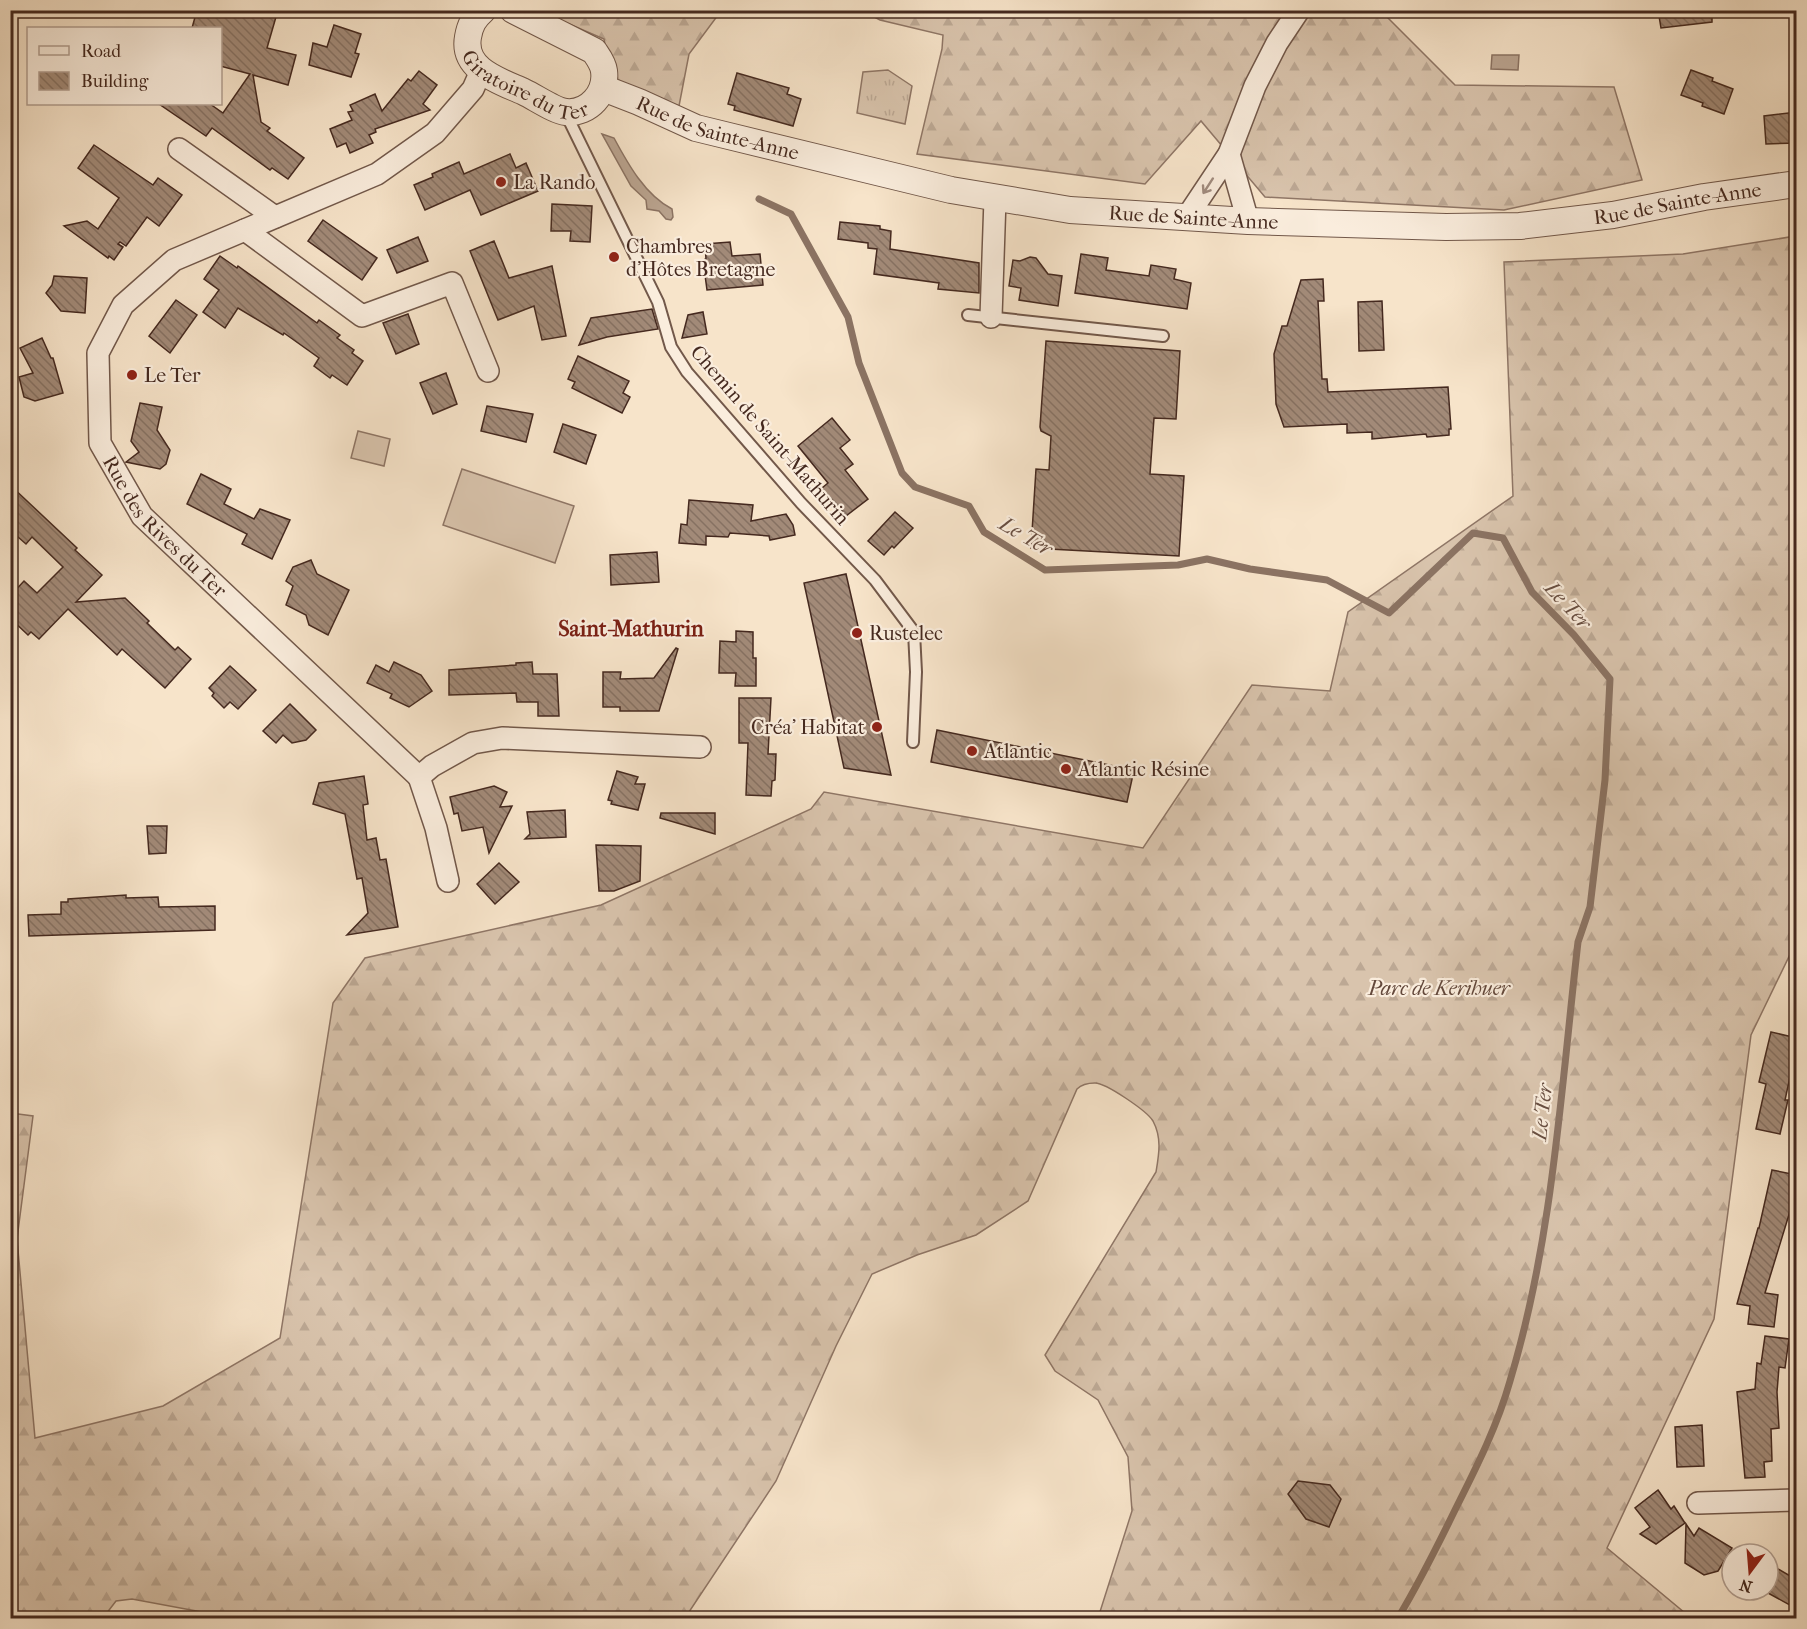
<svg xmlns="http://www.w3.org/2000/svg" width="1807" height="1629" viewBox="0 0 1807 1629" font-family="'IM FELL French Canon',serif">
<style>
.grass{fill:url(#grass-tufts);stroke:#8f7666;stroke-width:1.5}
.forest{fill:url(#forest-firs);stroke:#8f7666;stroke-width:1.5}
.garden{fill:#d9c4ad;stroke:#8f7666;stroke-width:1.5}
.water{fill:#baa490;stroke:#8b7363;stroke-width:1.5}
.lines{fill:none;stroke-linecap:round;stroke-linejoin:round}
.stream{stroke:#8b7363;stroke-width:7}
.building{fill:url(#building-back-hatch);stroke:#45291f;stroke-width:1.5}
.service-casing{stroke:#72584a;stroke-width:14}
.minor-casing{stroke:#72584a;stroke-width:24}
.tertiary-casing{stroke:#72584a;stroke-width:28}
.service{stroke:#faeddd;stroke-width:10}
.minor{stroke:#faeddd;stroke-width:21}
.tertiary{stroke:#faeddd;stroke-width:26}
.oneway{stroke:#a08b7e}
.poi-dot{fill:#8f2418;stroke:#faeddd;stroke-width:2}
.labels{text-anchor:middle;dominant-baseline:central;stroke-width:4.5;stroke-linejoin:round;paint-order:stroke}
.street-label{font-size:20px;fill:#45291f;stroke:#faeddd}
.poi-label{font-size:20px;fill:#45291f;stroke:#faeddd;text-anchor:start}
.park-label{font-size:20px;font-style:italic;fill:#63483b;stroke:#faeddd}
.water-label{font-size:21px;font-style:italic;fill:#684e41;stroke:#faeddd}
.quarter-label{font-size:22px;font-weight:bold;fill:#7a1f14;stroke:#faeddd}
</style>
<defs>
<pattern id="grass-tufts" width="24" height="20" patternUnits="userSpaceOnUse" patternTransform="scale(1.5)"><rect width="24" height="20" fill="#d9c4ad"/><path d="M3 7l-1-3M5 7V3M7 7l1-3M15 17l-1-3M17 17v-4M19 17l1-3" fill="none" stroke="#bca894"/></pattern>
<pattern id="forest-firs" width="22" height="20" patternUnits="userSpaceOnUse" patternTransform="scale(1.5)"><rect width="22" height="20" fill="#d9c4ad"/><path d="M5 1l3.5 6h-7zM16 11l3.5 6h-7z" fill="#bca894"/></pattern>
<pattern id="building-back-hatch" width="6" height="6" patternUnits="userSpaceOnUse" patternTransform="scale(1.5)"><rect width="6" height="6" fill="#a28a78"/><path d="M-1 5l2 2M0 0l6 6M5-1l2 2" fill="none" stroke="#867162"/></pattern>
</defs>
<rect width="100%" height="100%" fill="#f7e4ca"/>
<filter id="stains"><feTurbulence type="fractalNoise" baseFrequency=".00333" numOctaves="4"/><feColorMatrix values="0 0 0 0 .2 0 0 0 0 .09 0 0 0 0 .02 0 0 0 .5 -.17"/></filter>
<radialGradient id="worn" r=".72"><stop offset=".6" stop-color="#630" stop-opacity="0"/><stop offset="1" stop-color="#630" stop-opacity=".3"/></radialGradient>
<polygon class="grass" points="888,70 912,86 905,124 857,113 863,72"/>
<g class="forest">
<polygon points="539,11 721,11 689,54 679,106 612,81 604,39"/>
<polygon points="863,11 1381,11 1455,85 1614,87 1642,180 1504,210 1265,197 1201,121 1145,184 917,154 942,49 943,35 880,20"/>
<path d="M1796,236V942L1751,1035L1714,1319L1607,1548L1691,1618H1098L1132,1511L1128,1457L1098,1400L1055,1371L1045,1355L1156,1172C1159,1154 1162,1138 1153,1121C1147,1111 1106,1083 1095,1083C1089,1083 1081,1085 1077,1089L1028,1201L976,1235L917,1255L872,1274L836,1346L776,1481L685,1618H234L132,1599L116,1601L103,1618H11V1113L33,1116L17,1239L35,1438L163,1406L280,1338L333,1003L365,958L601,905L811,809L824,792L1143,848L1252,685L1330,691L1348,612L1513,496L1504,262L1683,254Z"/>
</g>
<g class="garden">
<polygon points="358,431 390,439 384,466 351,458"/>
<polygon points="462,469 574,506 555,563 443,525"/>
</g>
<g class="water">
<polygon points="1492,55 1519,55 1518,70 1491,69"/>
<path d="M602,134L614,138C628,164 645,195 672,209L673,217L671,220L666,219L659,211L647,209L646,200L631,186Z"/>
</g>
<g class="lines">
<path class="stream" d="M759,199L791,214L848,317L859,363L902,473L915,487L969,506L984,532L1045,570L1178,565L1207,559L1250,569L1327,580L1389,613L1473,533L1503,538L1532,592L1574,635L1610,679L1605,780L1590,907L1578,942C1561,1089 1553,1239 1510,1381C1497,1427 1476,1468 1455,1510C1437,1547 1419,1583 1398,1618"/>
</g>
<g class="building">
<polygon points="197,10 278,10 267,48 296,55 288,85 253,75 261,122 270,128 267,131 304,158 288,179 272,168 270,170 212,128 206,136 159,104 210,104 223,113 250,74 220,66 220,28 192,28"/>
<polygon points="1658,10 1712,10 1712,22 1661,28"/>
<polygon points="334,25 361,34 355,53 359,54 351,77 309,65 313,43 327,47"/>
<polygon points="1691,70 1713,78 1712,81 1733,89 1724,114 1702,106 1703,103 1681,95"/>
<polygon points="419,71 437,85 423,104 430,110 375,129 376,132 369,135 373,143 350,153 346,143 337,147 330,129 352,120 348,112 353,111 350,105 375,94 382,111 408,79 411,81"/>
<polygon points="737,73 789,88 787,94 801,99 793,126 734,110 735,106 728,104"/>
<polygon points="1797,112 1797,143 1766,144 1764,116"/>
<polygon points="94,145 153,185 158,178 182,195 159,226 147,217 126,246 120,242 118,244 123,247 114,260 109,256 108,258 64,226 87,221 98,229 119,198 78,168"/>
<polygon points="510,154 516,168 526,163 538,191 481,215 470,190 425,210 414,185 433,177 432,174 459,162 464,174"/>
<polygon points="552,204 592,206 590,242 570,241 571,231 551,231"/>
<polygon points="323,220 377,258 362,280 308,241"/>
<polygon points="840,222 880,226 880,229 891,231 890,249 979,263 979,293 938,289 939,283 874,274 877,249 868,248 868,243 838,239"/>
<polygon points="418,237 428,261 397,273 387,250"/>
<polygon points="494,241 509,278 552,266 566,336 542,340 534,306 498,320 470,251"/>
<polygon points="730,242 732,256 760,254 763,285 707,290 703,260 706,259 705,244"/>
<polygon points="1081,254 1108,258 1106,270 1149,276 1151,265 1176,269 1174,279 1191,283 1187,309 1075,293"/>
<polygon points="220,256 237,268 238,266 317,323 319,320 340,335 337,338 354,350 352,353 363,361 347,385 332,375 330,378 314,366 319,358 284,333 283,335 238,308 225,328 203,312 219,290 204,279"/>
<polygon points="1030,257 1036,258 1048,274 1062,276 1058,306 1019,300 1021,288 1009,286 1013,260 1020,261"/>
<polygon points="54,276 87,278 85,313 61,311 46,293 52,285"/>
<polygon points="1323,279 1324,301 1318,301 1322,379 1327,379 1328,392 1448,387 1451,429 1449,429 1449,435 1427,437 1426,434 1372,439 1372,432 1347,433 1347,424 1284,427 1276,404 1274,354 1282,326 1287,326 1301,280"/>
<polygon points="176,300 197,315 170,353 149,336"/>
<polygon points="1382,301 1384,350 1359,351 1358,302"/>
<polygon points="652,309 658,329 607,337 579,345 591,318"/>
<polygon points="703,312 707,334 682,338 688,315"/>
<polygon points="408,314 419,344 396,354 383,323"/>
<polygon points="42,338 51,358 53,358 63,393 35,401 24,397 19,377 33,373 20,348"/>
<polygon points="1046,341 1180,351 1176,419 1154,418 1150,474 1184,476 1179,556 1031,548 1036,469 1049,470 1051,436 1041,431 1040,427"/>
<polygon points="578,356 629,381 623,393 630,397 622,413 572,388 575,382 568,379"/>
<polygon points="446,373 457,404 433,414 420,383"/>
<polygon points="140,403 162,407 157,430 170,450 166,464 160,469 126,462 139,452 131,441"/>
<polygon points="487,406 533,414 526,442 481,431"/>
<polygon points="832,418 850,440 840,448 853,464 845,470 868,499 846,516 837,505 833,508 816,493 828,483 798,446"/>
<polygon points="563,424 596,435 586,464 554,452"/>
<polygon points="201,474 231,489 224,504 254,519 260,509 290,520 272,559 242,544 247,534 187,504"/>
<polygon points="10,485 77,548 75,550 102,575 76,602 125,598 149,621 147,623 175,650 178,647 191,659 165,688 122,649 117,655 68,609 39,639 31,632 28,635 10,618 10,596 24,581 37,593 63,567 32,537 26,544 10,530"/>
<polygon points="689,500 753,505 751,521 786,514 793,525 795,535 770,540 769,536 730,533 728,537 706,536 706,545 679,543 681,524 687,525"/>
<polygon points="895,512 913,528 894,548 892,546 884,555 868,541"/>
<polygon points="657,552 659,582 611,585 610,555"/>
<polygon points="311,560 317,574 349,590 328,635 309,625 306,615 286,605 293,586 286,581 293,567"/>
<polygon points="846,574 855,613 891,775 844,768 804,583"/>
<polygon points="736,631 753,632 753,658 756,658 756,686 735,686 736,673 719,673 720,641 736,642"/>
<polygon points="676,648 678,649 659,711 620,711 620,707 603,707 603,672 621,672 620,679 654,678"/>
<polygon points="394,662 421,675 432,691 409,707 390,698 392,694 367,683 376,665 389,672"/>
<polygon points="532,662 533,674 557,674 559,716 538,716 538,702 517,702 516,693 449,695 449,670 516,665 516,663"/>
<polygon points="230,666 256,690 238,709 230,702 224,708 212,696 214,693 209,688"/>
<polygon points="739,698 771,698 768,754 776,754 775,780 772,781 771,796 746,795 748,743 739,743"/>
<polygon points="290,704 316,730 306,740 292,743 283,735 276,743 263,731"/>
<polygon points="937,730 1134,770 1127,802 931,762"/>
<polygon points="617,771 638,777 635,784 645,784 638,810 611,804 612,801 608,800"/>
<polygon points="364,776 368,804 363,805 367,840 376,838 380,860 386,859 398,927 347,935 368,913 362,878 357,879 345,814 313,804 319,783"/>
<polygon points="494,786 507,792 500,807 512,806 489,853 483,827 462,831 458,813 454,814 450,797"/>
<polygon points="565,810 566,837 525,839 530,834 527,812"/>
<polygon points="661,813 715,813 715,834 660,818"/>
<polygon points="147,826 167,826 166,853 149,854"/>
<polygon points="596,845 641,846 640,881 614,891 599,891"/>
<polygon points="499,863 519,882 495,904 477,884"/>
<polygon points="126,895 126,898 158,897 159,907 215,906 215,930 29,936 28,915 61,914 61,902 68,902 68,899"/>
<polygon points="1771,1032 1797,1038 1797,1064 1793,1063 1785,1100 1788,1100 1780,1134 1756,1129 1766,1084 1759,1082"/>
<polygon points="1772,1170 1797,1175 1791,1208 1765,1293 1778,1295 1774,1327 1748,1324 1750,1306 1737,1304 1758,1228 1759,1228"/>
<polygon points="1765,1336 1789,1339 1785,1368 1779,1367 1777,1392 1779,1428 1771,1429 1772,1461 1764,1462 1765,1477 1745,1478 1737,1392 1755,1389 1757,1363 1761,1364"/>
<polygon points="1702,1425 1704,1466 1677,1467 1675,1427"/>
<polygon points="1298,1481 1330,1485 1341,1499 1329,1527 1306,1519 1288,1494"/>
<polygon points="1658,1490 1671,1509 1674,1506 1685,1523 1656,1544 1640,1534 1650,1527 1635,1508"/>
<polygon points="1686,1524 1694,1536 1699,1528 1732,1548 1718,1571 1704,1575 1685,1563"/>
<polygon points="1768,1563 1797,1580 1797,1609 1768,1593"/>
</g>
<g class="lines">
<defs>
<g id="service">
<polyline points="565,112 658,302 671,347 687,372 801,503 875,580 914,632 916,672 913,742"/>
<polyline points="968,315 1163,336"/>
</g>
<g id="minor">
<path id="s1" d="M481,71L473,89L435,133L377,174L174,260L123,305L98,353L100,443L142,516L419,777L432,766L473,743L502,738L700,747"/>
<polyline points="179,149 275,217"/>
<polyline points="1229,154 1248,221"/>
<polyline points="1187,217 1229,154 1255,86 1277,43 1299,10"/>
<polyline points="245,230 362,316 452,283 488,371"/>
<polyline points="991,317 995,199"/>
<polyline points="419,777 436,828 448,881"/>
<polyline points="1698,1503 1796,1500"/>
</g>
<g id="tertiary">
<path id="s2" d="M483,10C474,18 470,25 468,37C462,70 500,81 524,92C535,97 555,111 566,112C589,114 607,93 604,71C603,63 598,57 594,51L513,10"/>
<path id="s3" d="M603,88L639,102L696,128L951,190L1070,210L1248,221L1446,227L1520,226L1613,215L1704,197L1796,184"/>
</g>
</defs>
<use href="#service" class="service-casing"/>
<use href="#minor" class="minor-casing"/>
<use href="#tertiary" class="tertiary-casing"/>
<use href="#service" class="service"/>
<use href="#minor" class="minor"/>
<use href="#tertiary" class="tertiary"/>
</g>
<defs><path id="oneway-shaft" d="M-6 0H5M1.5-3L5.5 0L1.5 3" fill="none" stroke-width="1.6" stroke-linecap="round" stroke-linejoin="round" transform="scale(1.5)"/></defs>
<use class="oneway" href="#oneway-shaft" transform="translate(1208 186) rotate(123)"/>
<g class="poi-dot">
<circle cx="501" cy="182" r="6"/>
<circle cx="614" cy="257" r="6"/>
<circle cx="132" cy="375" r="6"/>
<circle cx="857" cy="633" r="6"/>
<circle cx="877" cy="727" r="6"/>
<circle cx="972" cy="751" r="6"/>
<circle cx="1066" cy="769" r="6"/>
</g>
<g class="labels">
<g class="street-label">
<text stroke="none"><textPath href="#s2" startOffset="116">Giratoire du Ter</textPath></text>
<text stroke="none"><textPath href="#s3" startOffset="122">Rue de Sainte-Anne</textPath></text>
<text stroke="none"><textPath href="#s3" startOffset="1094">Rue de Sainte-Anne</textPath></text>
<text stroke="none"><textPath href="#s3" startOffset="608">Rue de Sainte-Anne</textPath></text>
<text transform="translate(770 435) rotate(49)">Chemin de Saint-Mathurin</text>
<text stroke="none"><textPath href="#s1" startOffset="688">Rue des Rives du Ter</textPath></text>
</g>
<g class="poi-label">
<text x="513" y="182">La Rando</text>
<text x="626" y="246">Chambres<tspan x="626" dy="23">d'Hôtes Bretagne</tspan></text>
<text x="144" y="375">Le Ter</text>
<text x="869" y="633">Rustelec</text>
<text x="865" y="727" text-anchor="end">Créa' Habitat</text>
<text x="984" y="751">Atlantic</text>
<text x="1078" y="769">Atlantic Résine</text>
</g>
<g class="park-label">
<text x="1439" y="988">Parc de Kerihuer</text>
</g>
<g class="water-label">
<text transform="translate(1026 536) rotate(30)">Le Ter</text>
<text transform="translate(1568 605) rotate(47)">Le Ter</text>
<text transform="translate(1542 1112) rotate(-84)">Le Ter</text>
</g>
<g class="quarter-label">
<text x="631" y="629">Saint-Mathurin</text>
</g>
</g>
<rect width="1807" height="1629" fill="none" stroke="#f7e4ca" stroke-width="36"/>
<rect x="12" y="12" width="1783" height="1605" fill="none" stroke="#45291f" stroke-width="3"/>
<rect x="18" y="18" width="1771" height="1593" fill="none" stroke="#45291f" stroke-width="1.5"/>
<rect x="27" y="27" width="195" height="78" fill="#faeddd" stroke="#b29f91" stroke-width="1.5"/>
<rect x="39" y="46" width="30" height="9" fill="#faeddd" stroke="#b29f91" stroke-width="1.5"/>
<text x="81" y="57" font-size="18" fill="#45291f">Road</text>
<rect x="39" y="72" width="30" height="18" fill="url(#building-back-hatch)" stroke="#b29f91" stroke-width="1.5"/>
<text x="81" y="87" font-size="18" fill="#45291f">Building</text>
<g transform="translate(1750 1572) rotate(196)"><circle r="28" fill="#faeddd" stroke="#b29f91" stroke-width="1.5"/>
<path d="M0-4.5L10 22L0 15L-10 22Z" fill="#8f2418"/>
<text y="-9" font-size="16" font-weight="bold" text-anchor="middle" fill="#45291f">N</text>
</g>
<rect width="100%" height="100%" filter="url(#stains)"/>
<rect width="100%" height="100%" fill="url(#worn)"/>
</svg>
